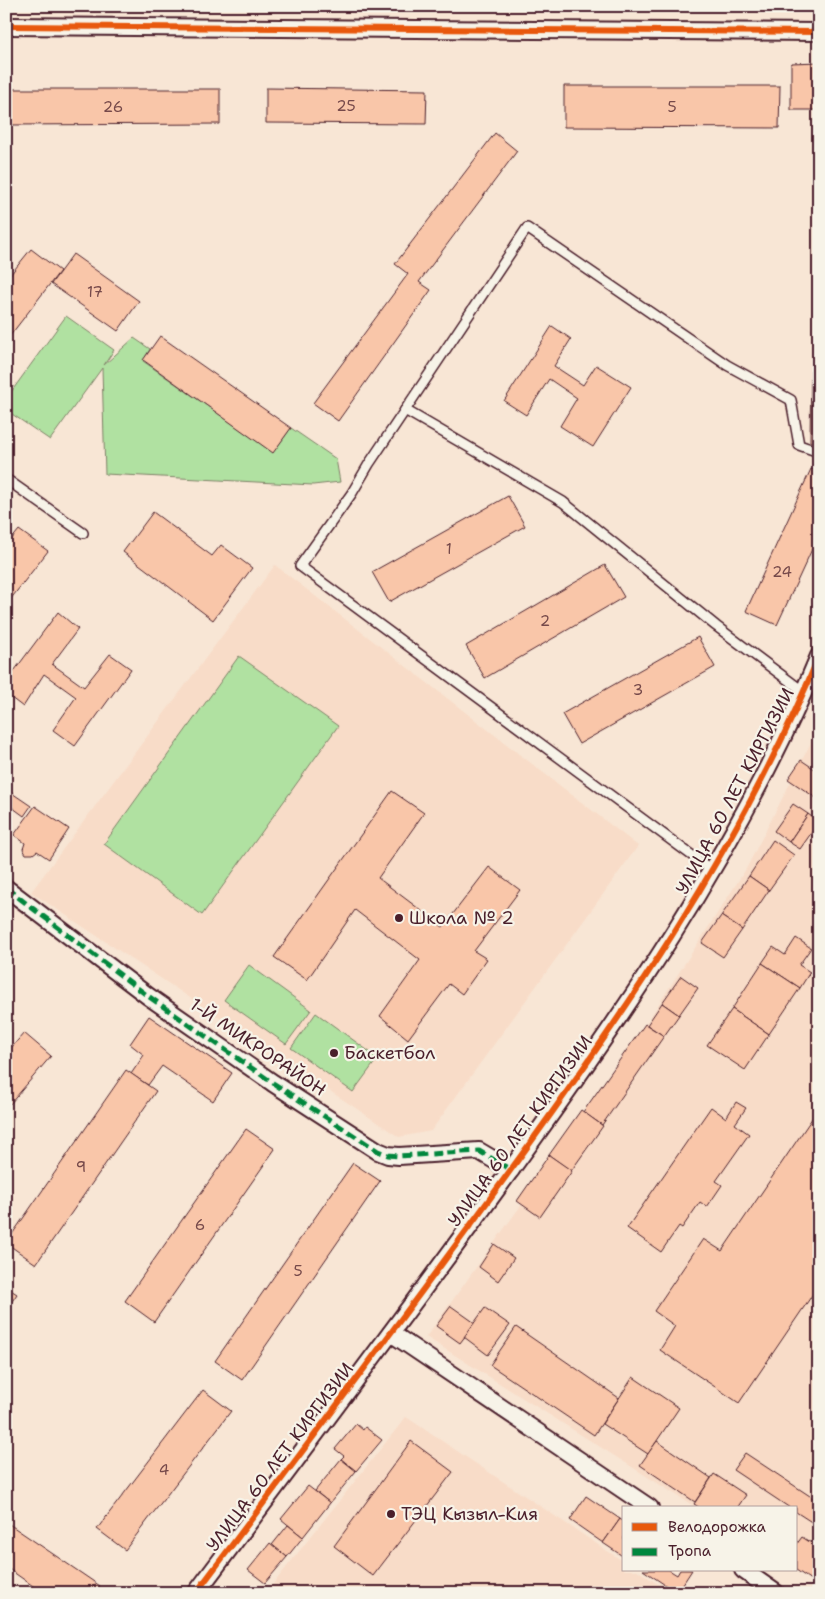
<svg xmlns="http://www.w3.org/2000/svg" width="825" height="1599" viewBox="0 0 825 1599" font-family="'Shantell Sans',sans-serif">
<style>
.built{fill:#f8dcc8}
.green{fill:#b0e1a1;stroke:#7d8066}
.building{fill:#f9c6a9;stroke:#4a1f2b}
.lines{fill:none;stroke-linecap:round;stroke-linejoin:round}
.lane-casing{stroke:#4a1f2b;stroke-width:12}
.street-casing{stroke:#4a1f2b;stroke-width:20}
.lane{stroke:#f7f3e8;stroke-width:9}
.street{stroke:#f7f3e8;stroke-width:16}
.quiet{stroke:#00873e;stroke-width:5;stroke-dasharray:10 5;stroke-linecap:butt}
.cycleway-casing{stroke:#f7f3e8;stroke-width:9}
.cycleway{stroke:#e8590c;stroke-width:6}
.poi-dot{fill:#4a1f2b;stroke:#f7f3e8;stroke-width:2}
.labels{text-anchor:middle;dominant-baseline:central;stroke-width:4.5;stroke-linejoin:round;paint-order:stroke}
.number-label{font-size:15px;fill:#76494a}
.street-label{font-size:18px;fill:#4a1f2b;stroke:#f7f3e8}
.poi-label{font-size:18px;fill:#4a1f2b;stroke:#f7f3e8;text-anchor:start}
</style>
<rect width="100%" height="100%" fill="#f8e6d5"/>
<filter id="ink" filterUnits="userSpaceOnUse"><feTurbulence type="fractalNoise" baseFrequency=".02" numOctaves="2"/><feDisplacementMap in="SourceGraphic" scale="10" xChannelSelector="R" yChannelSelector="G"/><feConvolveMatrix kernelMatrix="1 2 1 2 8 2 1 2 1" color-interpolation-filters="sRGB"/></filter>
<g filter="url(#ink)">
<g class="built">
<polygon points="275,565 638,846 431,1131 399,1137 31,892"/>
<polygon points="819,727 819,1585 796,1570 796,1508 697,1508 426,1337 592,1107 746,869"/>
<polygon points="406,1417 624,1562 624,1570 637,1570 671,1593 266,1593"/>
</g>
<g class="green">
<polygon points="66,316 114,350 104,365 134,338 150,349 143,361 273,452 291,428 336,459 340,482 313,485 105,474 102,368 50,440 6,410 6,399"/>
<polygon points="239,656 338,726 202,915 104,844"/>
<polygon points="249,965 311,1010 286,1044 224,1000"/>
<polygon points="316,1013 378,1058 353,1092 291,1048"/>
</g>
<g class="building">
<polygon points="819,62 819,110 791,110 791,63"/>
<polygon points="564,86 780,86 779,128 564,127"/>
<polygon points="266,88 427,90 426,124 266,123"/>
<polygon points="6,89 220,89 220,124 6,125"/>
<polygon points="495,133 517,151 419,282 431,290 338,421 313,403 408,274 395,264"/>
<polygon points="31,249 60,271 6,341 6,280"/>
<polygon points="73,254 139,301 118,331 51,284"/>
<polygon points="552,326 571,339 554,366 583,385 596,365 631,387 593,447 560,426 577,398 549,379 526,415 504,401"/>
<polygon points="160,336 291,428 273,453 143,360"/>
<polygon points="819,369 819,442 810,442 811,370"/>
<polygon points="811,469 819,472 819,534 777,625 746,611"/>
<polygon points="508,496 525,526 389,602 372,572"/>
<polygon points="153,512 212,556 221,545 252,568 213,620 123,552"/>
<polygon points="19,530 48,551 6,605 6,546"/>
<polygon points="605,565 624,597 485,678 466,646"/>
<polygon points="58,612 78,629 52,664 84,687 110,654 131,669 75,746 53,730 76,697 44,674 23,707 6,694 6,682"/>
<polygon points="698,637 715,667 579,744 562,714"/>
<polygon points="801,760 819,772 819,800 788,779"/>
<polygon points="6,789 31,806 24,816 9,805 6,809"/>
<polygon points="392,791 424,813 378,878 443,927 489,867 520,890 474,951 487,959 462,994 449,984 408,1039 380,1016 420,960 355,910 307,980 274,957"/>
<polygon points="793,804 808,814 789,842 774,831"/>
<polygon points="35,806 69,829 49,859 37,851 33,854 26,854 23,849 25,843 14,835"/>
<polygon points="808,814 819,822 800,849 789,842"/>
<polygon points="773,840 794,855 769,890 749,876"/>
<polygon points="749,876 769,890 742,930 721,916"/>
<polygon points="721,916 742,930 723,957 702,943"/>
<polygon points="796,938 811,948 799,965 810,972 800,988 762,963 773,947 785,955"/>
<polygon points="762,963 800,988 769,1034 732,1009"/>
<polygon points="681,976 698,988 679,1015 662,1003"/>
<polygon points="662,1003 679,1015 664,1036 647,1025"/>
<polygon points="732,1009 769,1034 745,1070 707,1045"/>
<polygon points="149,1016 232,1073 213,1101 162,1066 148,1085 131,1074 144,1055 130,1044"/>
<polygon points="645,1024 664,1036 602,1125 583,1112"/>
<polygon points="24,1033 51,1056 10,1104 6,1101 6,1054"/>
<polygon points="126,1070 156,1091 36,1264 6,1243"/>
<polygon points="736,1102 746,1108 735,1124 749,1134 716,1181 722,1185 707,1207 700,1202 682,1228 679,1226 661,1252 627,1228 711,1107 726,1118"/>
<polygon points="819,1108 819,1285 739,1403 660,1350 675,1326 654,1311 703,1239 722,1251"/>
<polygon points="581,1110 603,1126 571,1171 549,1155"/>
<polygon points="246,1129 275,1149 154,1322 125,1301"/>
<polygon points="549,1155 572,1171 540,1217 517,1201"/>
<polygon points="353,1163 380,1181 242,1380 215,1361"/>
<polygon points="494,1244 514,1258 498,1281 479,1267"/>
<polygon points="6,1287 17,1294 6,1310"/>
<polygon points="451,1306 475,1323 460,1343 436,1326"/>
<polygon points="485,1308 510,1325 488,1355 464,1337"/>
<polygon points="516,1327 619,1398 594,1435 490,1365"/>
<polygon points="633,1377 679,1408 648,1454 602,1424"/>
<polygon points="203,1390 231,1411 125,1550 97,1529"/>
<polygon points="356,1424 363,1430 365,1427 382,1440 356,1471 341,1459 344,1456 335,1449"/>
<polygon points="411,1441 453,1472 373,1576 334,1546"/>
<polygon points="657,1441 711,1478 695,1502 640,1465"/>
<polygon points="745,1453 819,1502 819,1515 813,1523 796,1512 796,1508 790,1508 733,1470"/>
<polygon points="341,1459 356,1471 330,1503 315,1491"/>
<polygon points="714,1474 746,1495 737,1508 700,1508 694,1504"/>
<polygon points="308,1486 330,1503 303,1537 281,1519"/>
<polygon points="586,1496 620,1519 603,1543 570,1520"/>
<polygon points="620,1519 624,1522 624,1557 603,1543"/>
<polygon points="6,1522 100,1586 95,1593 43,1593 6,1567"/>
<polygon points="288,1525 303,1537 287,1557 272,1545"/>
<polygon points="802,1537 819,1548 819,1568 811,1580 796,1570 796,1545"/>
<polygon points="270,1543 287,1557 265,1583 248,1570"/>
<polygon points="643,1570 669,1570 677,1575 680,1570 692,1570 677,1593"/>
</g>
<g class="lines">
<defs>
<g id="lane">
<polyline points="405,410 563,502 716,626 804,692"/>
<polyline points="6,479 83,533"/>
<polyline points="713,871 300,566 352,493 369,464 527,228 727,365 791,400 799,445 819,452"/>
</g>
<g id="street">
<polyline points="6,26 819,32"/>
<polyline points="6,888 148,996 273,1083 378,1151 388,1155 399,1156 479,1151 511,1170"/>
<polyline points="391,1333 650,1508"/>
<polyline points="743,1570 776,1593"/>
<path d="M196,1593C295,1461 394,1330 491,1197C616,1026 738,853 819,656"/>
</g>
</defs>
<use href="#lane" class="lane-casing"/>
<use href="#street" class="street-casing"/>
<use href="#lane" class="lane"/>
<use href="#street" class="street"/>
<polyline class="quiet" points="6,888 148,996 273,1083 378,1151 388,1155 399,1156 479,1151 511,1170"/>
<defs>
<g id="cycleway">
<polyline points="6,26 819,32"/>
<path d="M196,1593C295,1461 394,1330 491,1197C616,1026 738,853 819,656"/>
</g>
</defs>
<use href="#cycleway" class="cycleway-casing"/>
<use href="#cycleway" class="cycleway"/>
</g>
</g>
<g class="poi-dot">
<circle cx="399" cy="918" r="5"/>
<circle cx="334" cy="1053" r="5"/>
<circle cx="391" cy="1514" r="5"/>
</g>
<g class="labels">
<g class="number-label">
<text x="346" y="106">25</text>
<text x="113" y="107">26</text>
<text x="672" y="107">5</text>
<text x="95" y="292">17</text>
<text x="449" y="549">1</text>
<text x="782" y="572">24</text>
<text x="545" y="621">2</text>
<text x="638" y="690">3</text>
<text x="81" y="1167">9</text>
<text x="200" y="1225">6</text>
<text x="298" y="1271">5</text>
<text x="164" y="1470">4</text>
</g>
<g class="street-label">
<text transform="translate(735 791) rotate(-62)">УЛИЦА 60 ЛЕТ КИРГИЗИИ</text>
<text transform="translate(258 1047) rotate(34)">1-Й МИКРОРАЙОН</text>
<text transform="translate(520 1131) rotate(-54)">УЛИЦА 60 ЛЕТ КИРГИЗИИ</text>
<text transform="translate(280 1457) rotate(-53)">УЛИЦА 60 ЛЕТ КИРГИЗИИ</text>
</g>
<g class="poi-label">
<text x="409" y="918">Школа № 2</text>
<text x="344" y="1053">Баскетбол</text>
<text x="401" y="1514">ТЭЦ Кызыл-Кия</text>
</g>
</g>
<rect width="825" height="1599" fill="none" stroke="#f7f3e8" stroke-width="25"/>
<rect x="12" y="12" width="800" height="1574" fill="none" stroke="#4a1f2b" stroke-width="2" filter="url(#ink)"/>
<rect x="622" y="1506" width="175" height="65" fill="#f7f3e8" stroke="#b29e9c"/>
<rect x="632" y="1523" width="25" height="8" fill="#e8590c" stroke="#b29e9c"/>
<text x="668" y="1532" font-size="15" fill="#4a1f2b">Велодорожка</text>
<rect x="632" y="1548" width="25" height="8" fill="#00873e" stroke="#b29e9c"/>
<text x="668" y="1556" font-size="15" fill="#4a1f2b">Тропа</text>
</svg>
